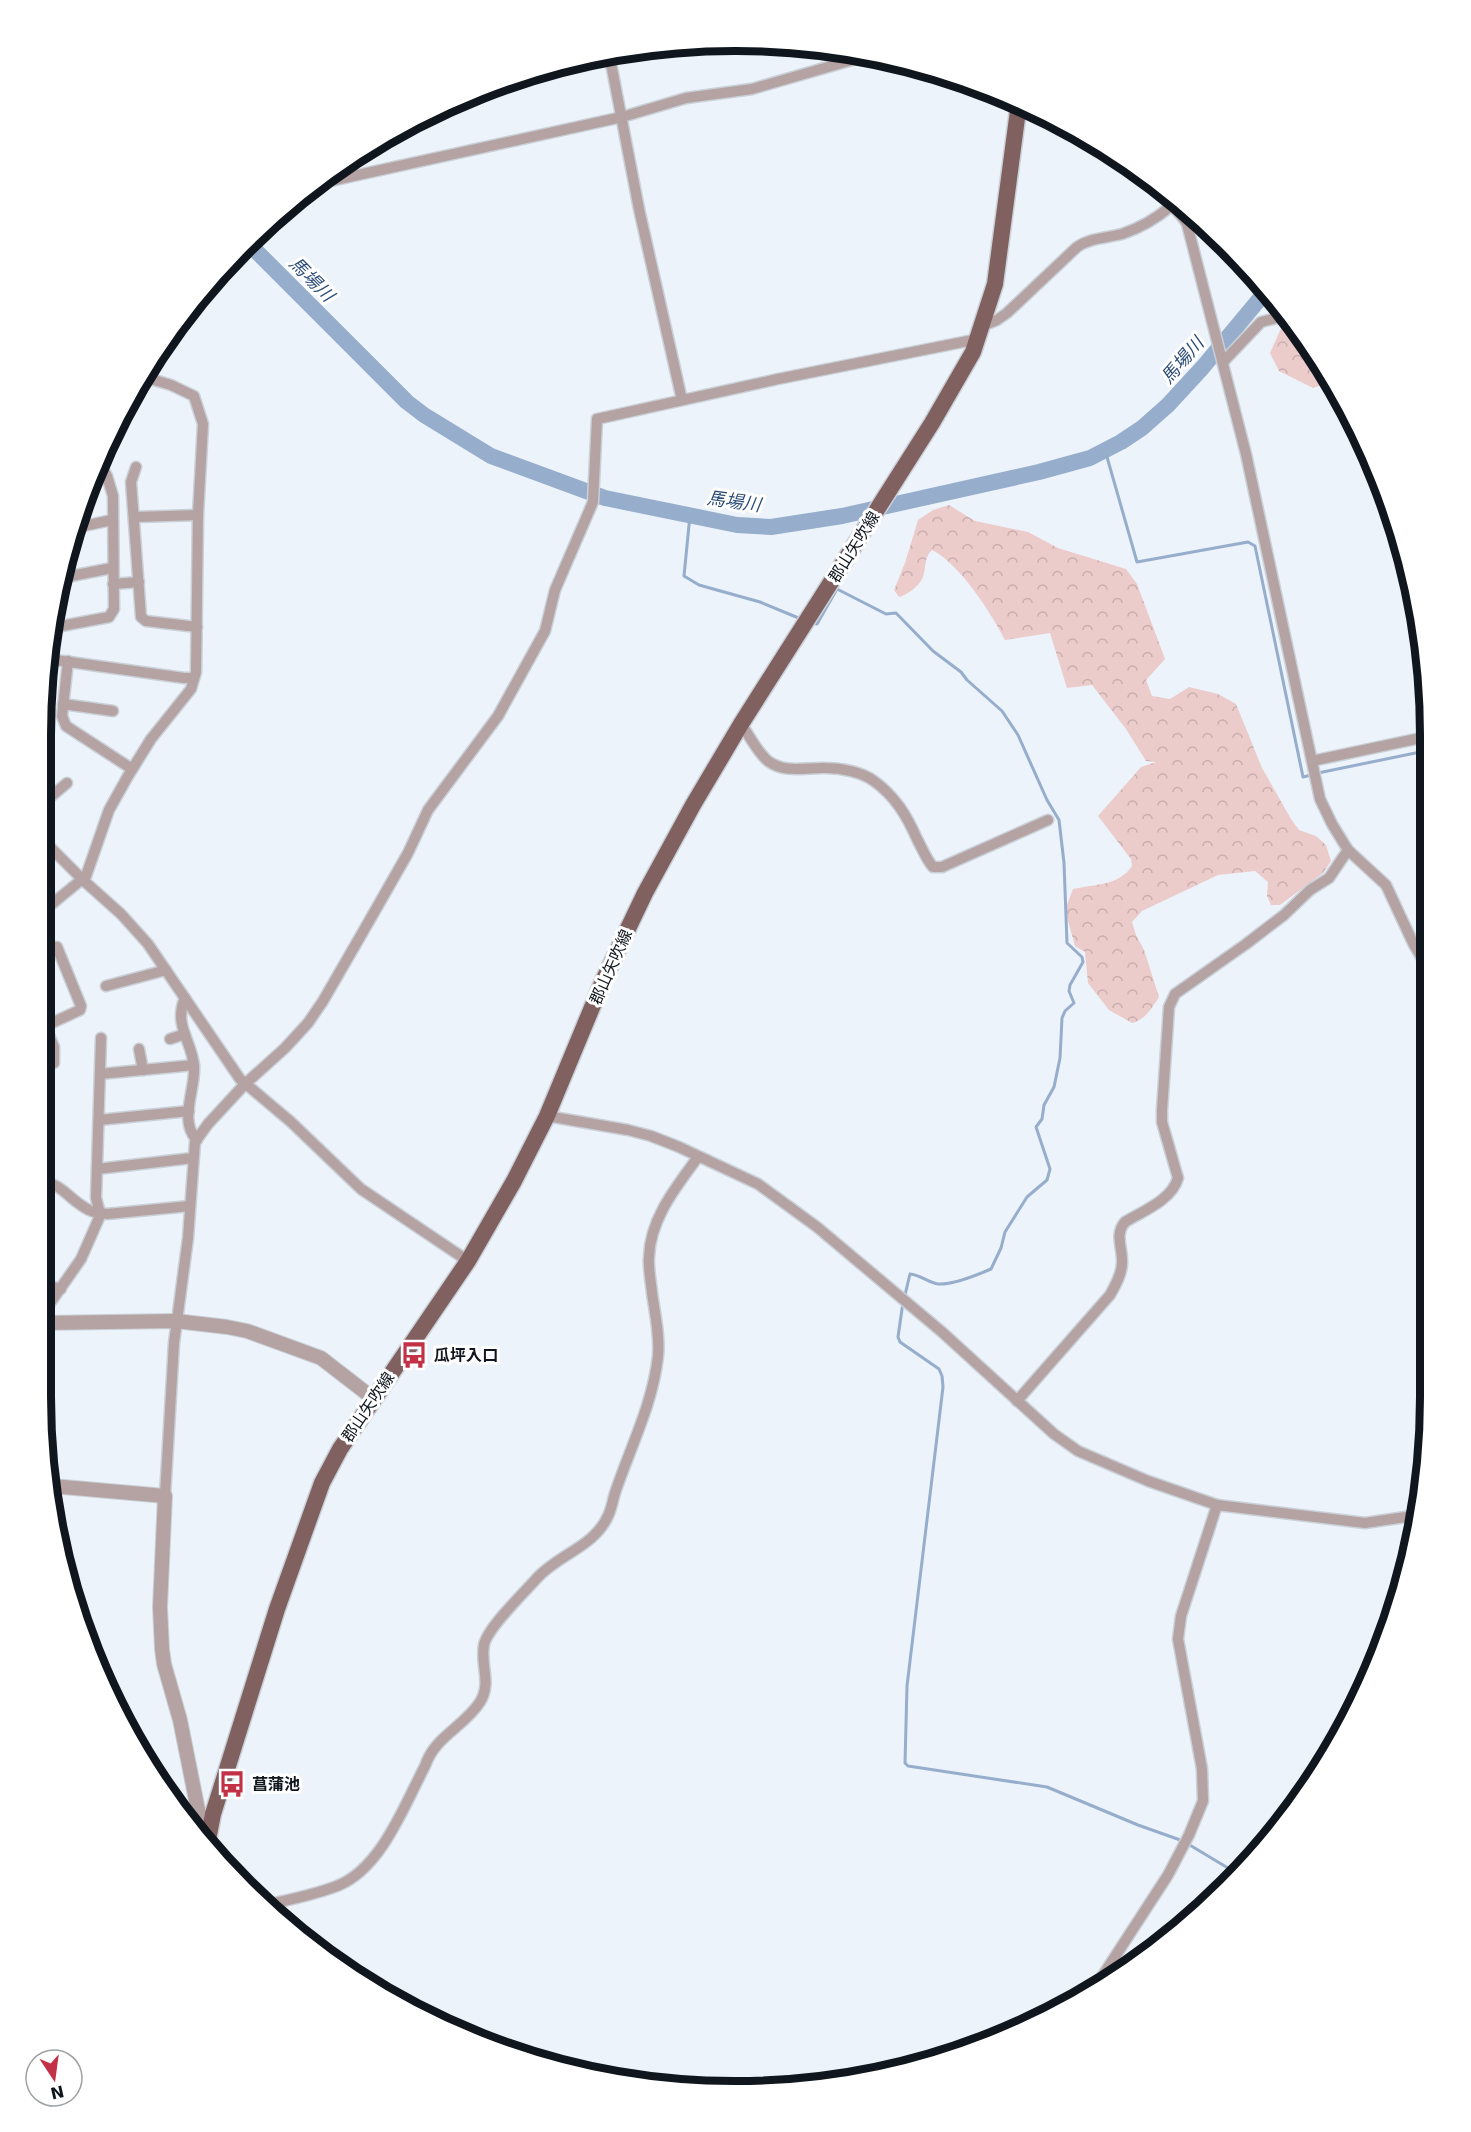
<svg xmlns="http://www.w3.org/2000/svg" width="1471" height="2132" viewBox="0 0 1471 2132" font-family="'DejaVu Sans','Noto Sans JP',sans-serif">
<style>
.forest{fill:url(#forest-crowns)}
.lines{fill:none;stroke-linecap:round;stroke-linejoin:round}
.stream{stroke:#96adcc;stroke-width:3}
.river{stroke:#96adcc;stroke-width:16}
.minor-casing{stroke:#c9d0d7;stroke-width:13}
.tertiary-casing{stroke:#c9d0d7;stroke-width:16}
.primary-casing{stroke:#c9d0d7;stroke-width:19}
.minor{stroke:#b5a2a2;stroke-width:10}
.tertiary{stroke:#b5a2a2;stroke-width:14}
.primary{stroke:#816060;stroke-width:16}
.labels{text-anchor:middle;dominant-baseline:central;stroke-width:6;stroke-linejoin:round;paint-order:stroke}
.street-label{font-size:16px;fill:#10161d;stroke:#fff}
.poi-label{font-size:16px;font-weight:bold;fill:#10161d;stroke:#fff;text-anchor:start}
.water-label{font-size:18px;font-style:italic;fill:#2d4d78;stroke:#fff}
.rim{fill:none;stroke:#10161d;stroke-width:8}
</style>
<defs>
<pattern id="forest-crowns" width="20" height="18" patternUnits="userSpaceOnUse" patternTransform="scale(1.5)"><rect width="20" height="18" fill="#eccbcb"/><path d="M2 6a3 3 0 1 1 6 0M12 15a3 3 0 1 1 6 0" fill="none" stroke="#c9aeae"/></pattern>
</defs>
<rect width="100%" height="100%" fill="#ecf3fb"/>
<g class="forest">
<polygon points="1294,324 1328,379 1325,384 1313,388 1279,371 1270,353 1282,326"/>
<path d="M949,505L975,521L1028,532L1058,548L1126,569L1137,584L1165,659L1146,680L1152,696L1170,699L1189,687L1218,694L1236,704L1262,768L1291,819L1299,830L1316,836L1326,845L1331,861L1323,873L1280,905H1271L1267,896L1268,882L1255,871L1218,875L1142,911L1132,922L1136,935L1144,950L1159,997C1152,1008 1145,1020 1132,1023L1109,1010L1088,983L1085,952L1075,946L1065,910L1073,889C1095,884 1119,886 1132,866L1131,859L1098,816L1141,767L1156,762L1146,761L1126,729L1092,685L1067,688L1050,633L1005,640C991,613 960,564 932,550C923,558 927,569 922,579C919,586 907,595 899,597L894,590L905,563L918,520L933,510Z"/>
</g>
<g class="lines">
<g class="stream">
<polyline points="1105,450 1137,562 1248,542 1255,546 1303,777 1311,775"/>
<polyline points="690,515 684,576 699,585 760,602 801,619"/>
<path d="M813,623L817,624L837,589L886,614L896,613L933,651L961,672L967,680L1002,711L1018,735L1047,800L1059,820L1064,863L1067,943L1082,957L1083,962L1070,985L1069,991L1074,1003L1065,1011L1062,1018L1060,1058L1054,1087L1044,1105L1042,1119L1036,1127L1050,1169L1047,1180L1027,1197L1005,1232L1001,1248L991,1269C977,1275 953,1285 938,1284C929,1283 921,1275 910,1274L905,1295"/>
<polyline points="1318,773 1430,750"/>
<polyline points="903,1302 898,1337 900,1342 939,1369 942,1376 943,1387 907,1686 905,1763 908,1766 1047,1787 1138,1825 1183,1841"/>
<polyline points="1188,1844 1238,1874"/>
</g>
<polyline class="river" points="247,242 407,402 424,415 491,456 605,498 737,525 771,527 842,516 1039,472 1090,458 1121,442 1142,428 1168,405 1203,367 1267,290"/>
<defs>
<g id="minor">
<polyline points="609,53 639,209 682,400"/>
<polyline points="317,184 622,117 686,98 752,89 873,54"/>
<path d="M1168,196C1171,208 1181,213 1187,224L1246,454L1320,799L1332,824L1348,850L1386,885L1413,943L1427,967L1430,979"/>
<path d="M982,326L997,320L1007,313L1077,247C1090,238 1106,238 1122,234C1140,228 1157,218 1171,206"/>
<polyline points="1223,362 1261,322 1288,315"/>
<polyline points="136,467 131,482 141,617 146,621 197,627"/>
<polyline points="135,517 198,515"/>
<polyline points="79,527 112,520"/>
<polyline points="61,578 112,568"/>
<polyline points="113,584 139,582"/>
<polyline points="51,628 109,617 114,609 113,496 107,476 100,464"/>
<polyline points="48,659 184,678 194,678"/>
<polyline points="68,661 62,716 66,726 132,769"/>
<polyline points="63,704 113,711"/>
<path d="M741,724C750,736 757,752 768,761C785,774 807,767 826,768C841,768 862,772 874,781C895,796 907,816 917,839C922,848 926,859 933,867H942L1048,820"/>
<polyline points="1312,761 1430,736"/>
<polyline points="41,805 67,783"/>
<polyline points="41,838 83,880 121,914 148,944 240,1079 291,1122 361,1189 468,1261"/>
<polyline points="41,913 86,876 109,810 128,776 151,739 191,689 196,672 198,515 203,424 194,396 171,385 144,377"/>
<polyline points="41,952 50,947 57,947 81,1006 80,1010 45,1026"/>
<polyline points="106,986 166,970"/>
<path d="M185,998C173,1025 192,1041 194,1066C196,1089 178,1121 197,1140"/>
<polyline points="41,1017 54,1047 54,1063"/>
<polyline points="170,1039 185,1034"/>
<polyline points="139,1049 143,1070"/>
<polyline points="100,1074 194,1065"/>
<polyline points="547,1116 628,1130 651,1136 679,1147 758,1184 817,1227 942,1332 1054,1434 1078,1451 1148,1481 1217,1505 1365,1523 1419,1515"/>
<polyline points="99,1120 189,1111"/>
<polyline points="97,1169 193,1158"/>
<path d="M41,1180C65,1186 69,1200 89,1210C94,1213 101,1213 107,1214L190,1206"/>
<polyline points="41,1284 61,1289"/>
<polyline points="41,1316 81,1259 99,1218 100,1213 96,1198 101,1038"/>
<path d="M1017,1401L1110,1295C1115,1286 1122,1274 1122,1263C1123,1248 1114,1235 1125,1222C1143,1211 1172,1200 1178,1178L1162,1122V1110L1169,1007L1175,994L1246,944L1284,915L1310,890L1329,878L1348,850"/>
<polyline points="165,1496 174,1343 188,1238 195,1142 208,1124 245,1084 285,1048 308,1023 323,1001 364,930 408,853 428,810 498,716 545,631 555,590 593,502 597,419 778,379 978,339"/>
<path d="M265,1905C289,1900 314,1895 337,1886C381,1869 404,1806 425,1766C435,1736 464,1727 480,1702C492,1683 480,1665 484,1645C487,1628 525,1592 537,1578C559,1554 594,1547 608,1516C612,1508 613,1498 616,1490C631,1446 653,1403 658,1356C660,1336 655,1314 652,1293C651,1281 648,1269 649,1257C650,1219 676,1187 698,1157"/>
<polyline points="1092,1992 1168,1875 1189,1835 1203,1801 1202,1769 1178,1639 1181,1616 1217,1505"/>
</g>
<g id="tertiary">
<polyline points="41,1323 176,1321 227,1327 247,1331 321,1358 374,1399"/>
<polyline points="52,1486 165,1496 160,1607 162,1649 164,1664 180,1720 197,1805 199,1814 210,1829"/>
</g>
<polyline id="primary" points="208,1840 213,1814 277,1609 322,1483 340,1449 468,1261 514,1181 547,1116 603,981 645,893 693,805 741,724 932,423 973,352 995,284 1019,103"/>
</defs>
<use href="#minor" class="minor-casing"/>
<use href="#tertiary" class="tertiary-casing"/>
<use href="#primary" class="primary-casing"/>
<use href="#minor" class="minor"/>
<use href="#tertiary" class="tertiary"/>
<use href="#primary" class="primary"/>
</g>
<defs>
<symbol id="bus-bare" viewBox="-9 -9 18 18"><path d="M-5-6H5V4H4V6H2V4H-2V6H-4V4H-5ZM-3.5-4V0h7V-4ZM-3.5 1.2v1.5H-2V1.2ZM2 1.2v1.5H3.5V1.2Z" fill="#c23146" stroke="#fff" stroke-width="2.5" paint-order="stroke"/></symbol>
</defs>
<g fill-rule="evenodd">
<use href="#bus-bare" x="395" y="1336" width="38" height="38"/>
<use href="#bus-bare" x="213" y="1765" width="38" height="38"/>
</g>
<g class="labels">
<g class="street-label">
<text transform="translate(854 547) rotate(-58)">郡山矢吹線</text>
<text transform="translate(611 967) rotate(-66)">郡山矢吹線</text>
<text transform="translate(368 1407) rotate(-56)">郡山矢吹線</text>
</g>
<g class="poi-label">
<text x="434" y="1355">瓜坪入口</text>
<text x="252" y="1784">菖蒲池</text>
</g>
<g class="water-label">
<text transform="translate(312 279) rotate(45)">馬場川</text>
<text transform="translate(1182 360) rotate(-49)">馬場川</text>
<text transform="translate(734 501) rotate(8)">馬場川</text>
</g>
</g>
<path d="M0 0H1471V2132H0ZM735 51H736A684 684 0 0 1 1420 735V1397A684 684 0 0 1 736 2081H735A684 684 0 0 1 51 1397V735A684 684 0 0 1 735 51Z" fill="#fff" fill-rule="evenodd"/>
<path class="rim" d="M735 51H736A684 684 0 0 1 1420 735V1397A684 684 0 0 1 736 2081H735A684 684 0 0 1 51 1397V735A684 684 0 0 1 735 51Z"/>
<g transform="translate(54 2078) rotate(167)"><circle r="28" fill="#ffffff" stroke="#9fa2a5" stroke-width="1.5"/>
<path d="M0-4.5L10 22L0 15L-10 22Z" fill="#c23146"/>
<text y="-9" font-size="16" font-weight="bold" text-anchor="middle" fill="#10161d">N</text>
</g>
</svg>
